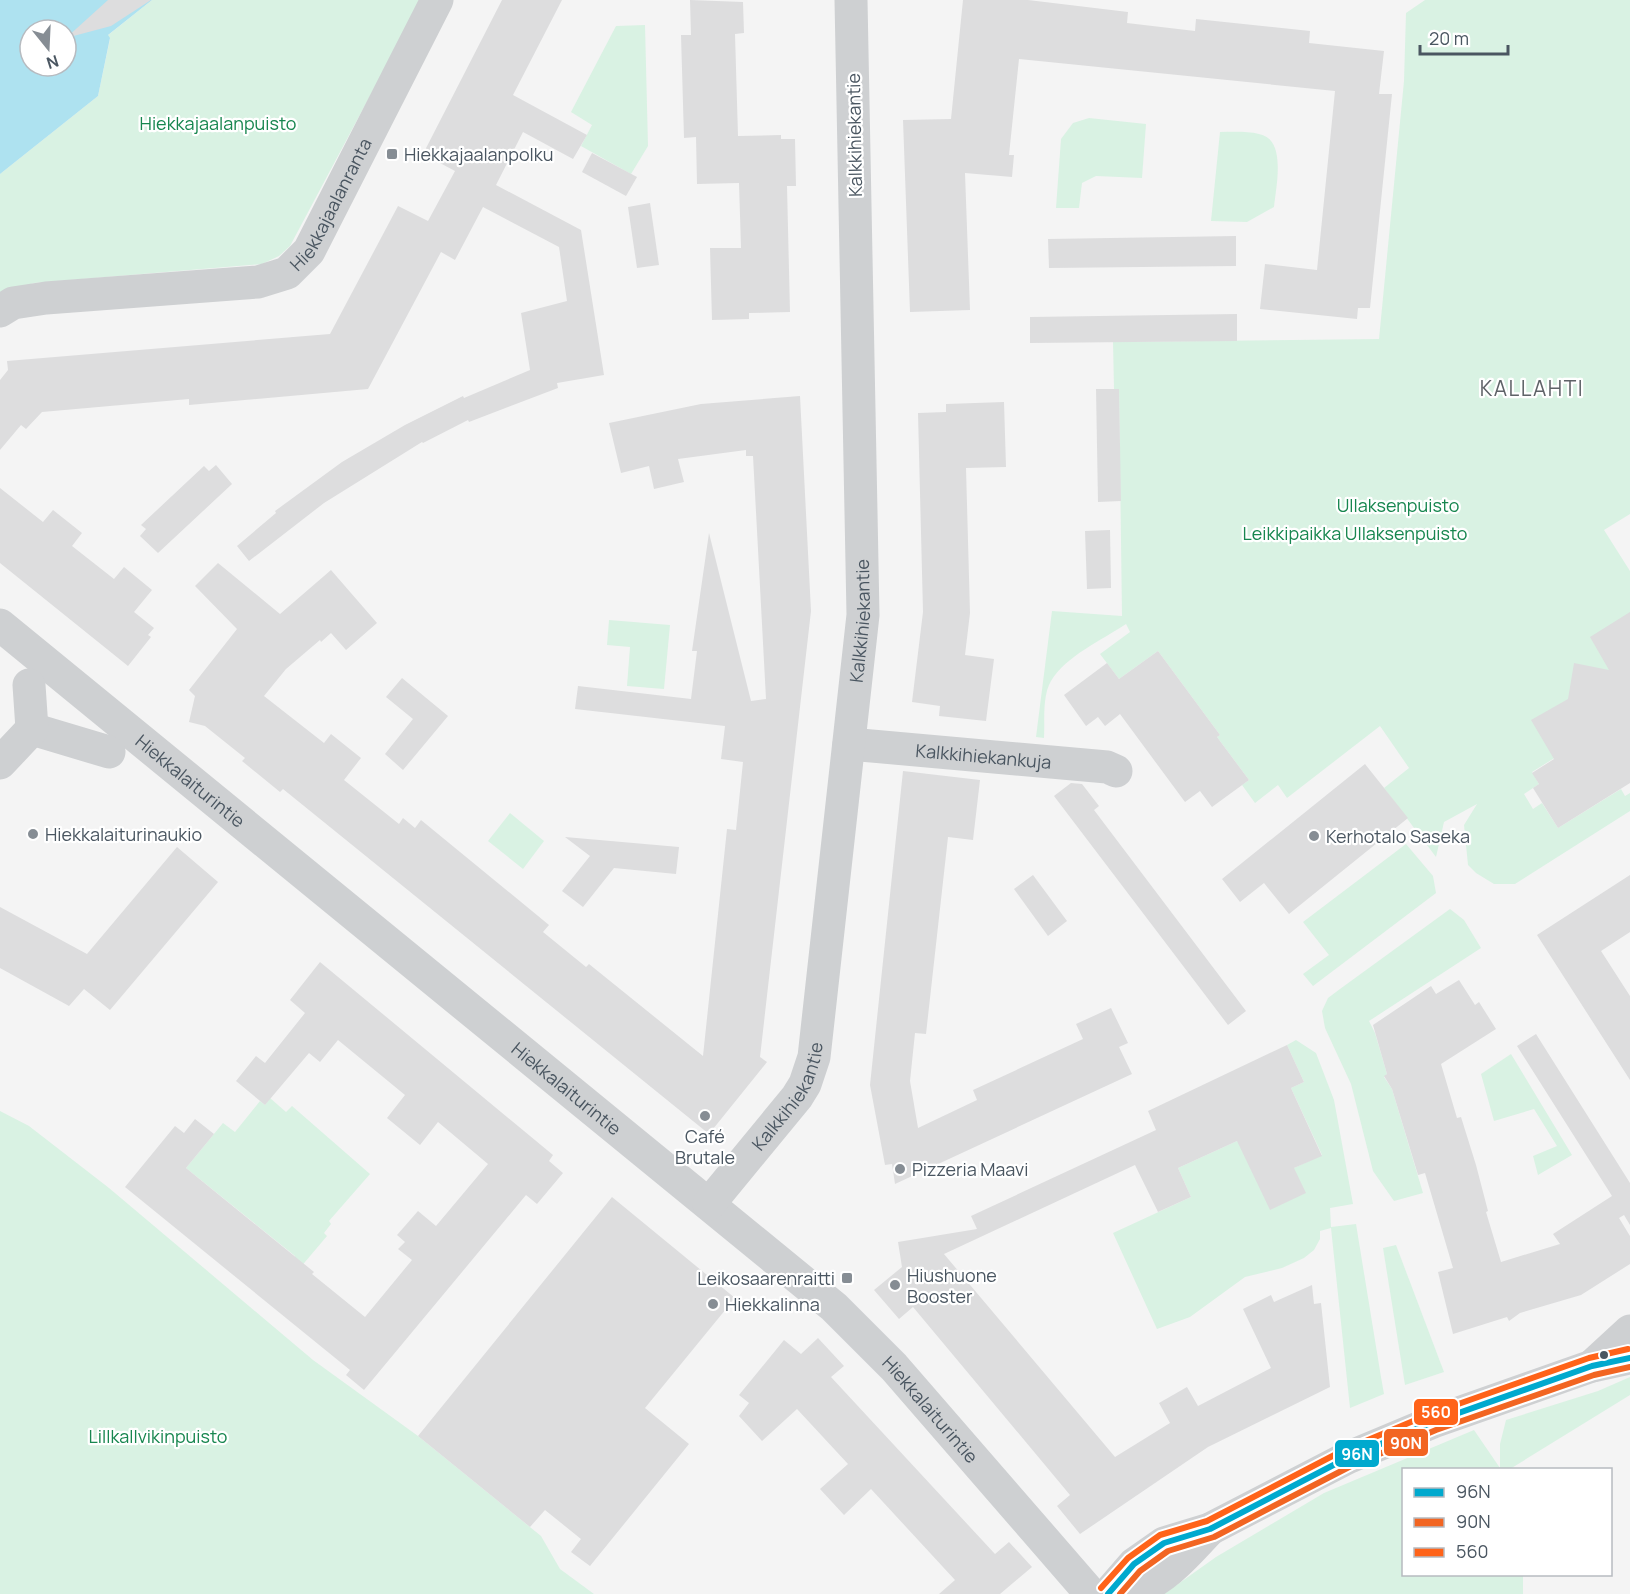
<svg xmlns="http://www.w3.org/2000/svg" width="1630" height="1594" viewBox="0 0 1630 1594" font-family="Manrope,sans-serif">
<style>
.green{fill:#d9f2e3}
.water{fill:#aee2f0;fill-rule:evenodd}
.building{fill:#ddddde}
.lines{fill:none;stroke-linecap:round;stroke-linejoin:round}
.minor{stroke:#ced0d2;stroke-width:33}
.bus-1-casing{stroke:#fff;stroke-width:10}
.bus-2-casing{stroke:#fff;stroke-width:10}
.bus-3-casing{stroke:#fff;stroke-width:10}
.bus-1{stroke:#00a9ce;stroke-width:6}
.bus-2{stroke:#f26522;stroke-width:6}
.bus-3{stroke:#ff6319;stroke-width:6}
.poi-dot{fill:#868d94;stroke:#fff;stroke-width:2}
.bus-dot{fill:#4a5661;stroke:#fff;stroke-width:2}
.labels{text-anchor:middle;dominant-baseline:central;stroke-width:4.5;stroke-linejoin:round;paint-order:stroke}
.park-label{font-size:18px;fill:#17864f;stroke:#fff}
.street-label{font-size:18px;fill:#4a5661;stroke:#fff}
.poi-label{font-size:18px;fill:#4a5661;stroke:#fff;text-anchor:start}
.quarter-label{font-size:21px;letter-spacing:1.5px;fill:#5f6368;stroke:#fff}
.line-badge{stroke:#fff;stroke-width:2}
.badge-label{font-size:16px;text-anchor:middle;font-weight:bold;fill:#fff}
</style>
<rect width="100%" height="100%" fill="#f4f4f4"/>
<g class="green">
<polygon points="152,0 421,0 290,246 279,256 262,264 34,283 0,294 0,174 98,96 110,39 107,36"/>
<path d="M1425,0H1630V514L1604,530L1630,571V651L1613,671L1625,714L1532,772L1539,784L1524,794L1533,809L1542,803L1558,828L1621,789L1625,796L1630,793V811L1515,884H1494L1476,873L1468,865L1464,825L1477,804L1444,822L1436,857L1384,788L1409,768L1380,726L1287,798L1278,785L1255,803L1242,785L1249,780L1217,737L1220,735L1158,651L1119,679L1100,654L1130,632L1126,624C1102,640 1066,656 1051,681C1042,696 1045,721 1044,738L1036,737L1052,611L1122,616L1119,389H1114L1113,342L1379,339L1404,81L1406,13Z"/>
<polygon points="645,25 648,146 631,174 581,146 592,125 571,112 616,26"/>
<polygon points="1089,118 1146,124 1142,178 1096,176 1082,183 1079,208 1056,208 1061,139 1073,123"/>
<path d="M1220,132C1233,132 1247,131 1259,134C1287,139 1276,187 1274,207L1247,222L1211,221Z"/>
<polygon points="609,620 670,625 664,689 627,686 630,647 607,645"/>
<polygon points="510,813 544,841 523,869 488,841"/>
<polygon points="1406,844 1433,876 1436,893 1313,986 1303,974 1329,955 1303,922"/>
<polygon points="1450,909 1464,920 1481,948 1369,1021 1375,1033 1387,1074 1384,1077 1392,1089 1423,1193 1394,1201 1373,1171 1351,1084 1325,1028 1322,1011 1328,998 1340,989"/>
<polygon points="1296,1040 1316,1053 1334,1100 1353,1204 1330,1208 1331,1227 1356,1224 1381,1377 1384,1394 1350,1408 1331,1228 1320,1231 1320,1239 1314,1250 1304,1258 1282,1268 1245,1277 1190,1317 1157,1329 1113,1233 1191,1197 1178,1168 1237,1141 1294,1168 1322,1155 1291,1088 1304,1082 1287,1045"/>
<polygon points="1511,1054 1572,1155 1538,1175 1533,1156 1557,1146 1534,1109 1494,1121 1481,1074"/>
<polygon points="270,1098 286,1112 292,1106 370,1174 329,1221 331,1224 324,1233 327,1236 294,1275 295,1256 186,1168 223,1123 235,1132 260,1101 265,1105"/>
<polygon points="0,1111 29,1126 109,1188 313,1360 418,1436 541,1536 560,1569 594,1594 0,1594"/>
<polygon points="1396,1245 1444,1372 1405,1385 1383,1248"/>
<polygon points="1630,1377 1630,1395 1510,1469 1404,1470 1404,1574 1523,1575 1523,1594 1164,1594 1216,1557 1324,1493 1474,1430 1500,1468 1500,1444 1506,1420 1598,1391"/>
</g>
<path class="water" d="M0,0H152L108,35L110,38L98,96L0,174ZM30,30H66V66H30Z"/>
<g class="building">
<polygon points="108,0 151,0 111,26 66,38"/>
<polygon points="502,0 562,0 513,95 587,135 573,159 523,132 496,185 581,230 604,375 557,383 558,388 469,422 468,420 423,443 422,442 324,503 249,561 237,546 276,513 275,511 342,462 405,425 463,396 464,398 530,370 521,313 567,301 559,247 483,207 455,260 441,252 368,389 189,405 189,399 42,412 26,429 21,425 0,450 0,380 8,370 7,361 330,334 398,206 428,221 455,171 423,154"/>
<polygon points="690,0 743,2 744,33 735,34 738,136 781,135 781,139 795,139 796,186 787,186 790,312 749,313 749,319 712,320 710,248 741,248 739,183 697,184 696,137 684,138 681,35 691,35"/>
<polygon points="963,0 1028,0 1128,12 1127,23 1195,31 1196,19 1310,31 1309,43 1384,51 1379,94 1392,94 1370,308 1358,308 1357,319 1260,309 1265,264 1317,270 1335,91 1019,59 1009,155 1014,155 1012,177 965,173 970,310 910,312 903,120 951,119"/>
<polygon points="592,153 637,177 626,196 582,172"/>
<polygon points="650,203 659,265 637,268 628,207"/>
<polygon points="1236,236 1236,266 1049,268 1048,239"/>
<polygon points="1237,314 1237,341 1030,343 1030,317"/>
<polygon points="1096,389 1119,389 1121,501 1098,502"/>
<polygon points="800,396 811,611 760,1057 767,1062 709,1134 283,789 280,792 242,761 245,758 205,726 189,722 195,696 189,690 237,629 195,586 218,563 280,614 331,570 377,623 346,650 331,633 321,642 320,640 286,669 264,696 324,743 331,734 361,758 344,780 399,824 403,818 415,828 421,820 549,925 543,932 586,967 589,964 703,1056 727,829 736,830 743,762 721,759 725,726 575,709 578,686 691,699 697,651 692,651 709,533 751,701 766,699 753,456 746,456 746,450 678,459 684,482 654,489 649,466 621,473 609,423 701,404"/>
<polygon points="1004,402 1006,467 966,468 970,613 965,655 994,659 986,721 939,716 940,706 912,702 923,612 918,413 946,412 946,404"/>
<polygon points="216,465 232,484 158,553 140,536 146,529 141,525 204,466 209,471"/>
<polygon points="0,488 43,522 53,510 82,533 72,546 114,579 124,567 152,590 134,612 154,628 148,635 151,637 128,666 0,563"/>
<polygon points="1110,530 1111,588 1087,589 1085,531"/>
<polygon points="1630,612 1630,783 1558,828 1533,788 1539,784 1532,773 1554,759 1531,720 1568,699 1574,663 1609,670 1590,637"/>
<polygon points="1158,651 1220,735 1217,737 1249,780 1212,807 1200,791 1185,802 1120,714 1105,726 1098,717 1086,726 1064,695 1107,663 1119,679"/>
<polygon points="402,678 448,716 403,770 385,754 413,719 386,697"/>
<polygon points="1365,764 1408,818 1289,914 1264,883 1240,902 1222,879"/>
<polygon points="903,771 980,780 973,840 948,837 926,1034 915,1033 910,1081 918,1128 977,1100 973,1090 1083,1039 1076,1024 1111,1008 1128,1043 1119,1047 1132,1074 895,1184 892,1164 885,1165 870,1085"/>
<polygon points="1071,783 1082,784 1099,806 1094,810 1246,1011 1228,1025 1054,796"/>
<polygon points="565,837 679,847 676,874 614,868 583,907 562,891 590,856"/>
<polygon points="177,847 218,882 110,1010 84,989 69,1006 0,968 0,907 87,954"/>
<polygon points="1033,875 1067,921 1048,936 1014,889"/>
<polygon points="1630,875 1630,932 1601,951 1630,996 1630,1080 1537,935"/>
<polygon points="320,962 553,1155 549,1161 563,1173 537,1204 526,1195 364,1390 346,1375 350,1370 125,1187 175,1126 184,1133 195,1119 214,1134 186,1168 314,1272 312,1274 365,1317 412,1260 398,1249 405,1242 397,1235 418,1211 436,1226 488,1164 438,1122 420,1145 387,1118 405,1095 338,1040 320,1062 309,1053 265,1105 236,1081 256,1056 265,1063 305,1013 290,1000"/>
<polygon points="1459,980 1475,1005 1479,1002 1496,1029 1441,1064 1457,1118 1461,1117 1476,1165 1488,1211 1486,1212 1501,1262 1560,1244 1553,1234 1612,1196 1517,1046 1536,1034 1630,1183 1630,1225 1624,1215 1619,1218 1630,1236 1630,1264 1581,1295 1520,1313 1509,1321 1507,1317 1453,1334 1438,1272 1453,1268 1425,1173 1418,1175 1392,1089 1384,1076 1387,1074 1373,1025 1431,986 1436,994"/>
<polygon points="1287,1045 1304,1082 1291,1088 1322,1156 1294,1168 1306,1193 1270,1210 1237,1141 1178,1168 1191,1197 1158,1212 1135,1165 944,1254 1115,1457 1170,1423 1159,1403 1187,1387 1198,1406 1271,1368 1243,1309 1271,1295 1274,1302 1312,1285 1314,1304 1321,1303 1330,1387 1208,1447 1080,1534 1057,1506 1070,1495 913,1307 899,1319 874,1290 902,1267 898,1242 977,1229 971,1216 1156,1130 1148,1111"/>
<polygon points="612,1197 735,1298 645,1408 689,1444 590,1566 571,1552 581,1539 545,1510 530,1527 418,1436"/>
<polygon points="818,1338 844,1366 831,1377 995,1554 1009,1542 1032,1567 1000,1594 939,1594 955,1580 871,1489 844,1515 820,1489 848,1464 797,1409 762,1441 739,1416 749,1403 739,1395 784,1340 801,1354"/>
</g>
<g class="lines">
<g class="minor">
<path id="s1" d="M0,311L13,303L46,298L258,282L287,273L309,251L437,0"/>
<path id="s2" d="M0,625L834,1307L894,1367L1091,1594"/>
<polyline points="32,729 109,752"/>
<path id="s3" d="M849,744L1107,767L1116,771"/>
<polyline points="0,763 32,729 29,685"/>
<path id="s4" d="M709,1204L797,1097L805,1084L814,1057L863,615L851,0"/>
<polyline points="1592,1366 1630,1331"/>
<polyline points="1108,1594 1134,1564 1164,1543 1210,1529 1347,1458 1433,1422 1592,1366 1630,1358"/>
<path d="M1128,1594C1164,1581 1185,1556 1210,1529"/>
</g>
<defs>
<polyline id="bus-1" points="1108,1594 1134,1564 1164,1543 1210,1529 1347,1458 1433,1422 1592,1366 1630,1358"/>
<polyline id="bus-2" points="1120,1594 1140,1571 1168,1551 1214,1537 1351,1466 1436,1430 1594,1375 1630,1367"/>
<polyline id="bus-3" points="1101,1588 1128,1558 1160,1535 1207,1521 1344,1450 1430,1414 1589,1358 1628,1349"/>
</defs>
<use href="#bus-1" class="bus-1-casing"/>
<use href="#bus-2" class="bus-2-casing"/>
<use href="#bus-3" class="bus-3-casing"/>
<use href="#bus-1" class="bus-1"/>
<use href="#bus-2" class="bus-2"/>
<use href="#bus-3" class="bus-3"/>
</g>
<g class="poi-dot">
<rect x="386" y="148" width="12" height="12" rx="3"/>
<circle cx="33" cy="834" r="6"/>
<circle cx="1314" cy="836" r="6"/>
<circle cx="705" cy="1116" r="6"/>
<circle cx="900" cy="1169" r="6"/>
<rect x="841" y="1272" width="12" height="12" rx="3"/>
<circle cx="895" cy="1285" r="6"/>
<circle cx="713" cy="1304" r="6"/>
</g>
<circle class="bus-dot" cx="1604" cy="1355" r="5"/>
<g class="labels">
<g class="park-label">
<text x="218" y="123">Hiekkajaalanpuisto</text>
<text x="1398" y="505">Ullaksenpuisto</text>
<text x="1355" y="533">Leikkipaikka Ullaksenpuisto</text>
<text x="158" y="1436">Lillkallvikinpuisto</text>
</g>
<g class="street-label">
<text transform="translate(854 135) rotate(-91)">Kalkkihiekantie</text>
<text stroke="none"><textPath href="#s1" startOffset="374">Hiekkajaalanranta</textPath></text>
<text stroke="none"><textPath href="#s4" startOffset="621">Kalkkihiekantie</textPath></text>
<text stroke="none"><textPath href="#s3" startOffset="135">Kalkkihiekankuja</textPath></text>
<text stroke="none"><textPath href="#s2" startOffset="246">Hiekkalaiturintie</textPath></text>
<text stroke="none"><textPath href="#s2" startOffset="732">Hiekkalaiturintie</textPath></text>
<text stroke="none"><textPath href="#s4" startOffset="135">Kalkkihiekantie</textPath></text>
<text stroke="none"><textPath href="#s2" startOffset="1218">Hiekkalaiturintie</textPath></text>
</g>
<g class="poi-label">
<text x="404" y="154">Hiekkajaalanpolku</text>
<text x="45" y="834">Hiekkalaiturinaukio</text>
<text x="1326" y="836">Kerhotalo Saseka</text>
<text x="705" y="1136" text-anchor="middle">Café<tspan x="705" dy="21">Brutale</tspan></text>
<text x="912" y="1169">Pizzeria Maavi</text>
<text x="907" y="1275">Hiushuone<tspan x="907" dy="21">Booster</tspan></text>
<text x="835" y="1278" text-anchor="end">Leikosaarenraitti</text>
<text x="725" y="1304">Hiekkalinna</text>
</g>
<g class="quarter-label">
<text x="1532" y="388">KALLAHTI</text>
</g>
</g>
<g class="line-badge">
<rect x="1413" y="1398" width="46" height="28" rx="6" fill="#ff6319"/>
<rect x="1383" y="1428" width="46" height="29" rx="6" fill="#f26522"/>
<rect x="1334" y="1439" width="46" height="29" rx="6" fill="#00a9ce"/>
</g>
<g class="badge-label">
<text x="1436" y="1418">560</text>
<text x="1406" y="1449">90N</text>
<text x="1357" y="1460">96N</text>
</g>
<rect x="1402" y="1468" width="210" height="108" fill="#ffffff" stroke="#b7bbc0" stroke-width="1.5"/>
<rect x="1414" y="1488" width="30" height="9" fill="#00a9ce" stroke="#b7bbc0" stroke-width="1.5"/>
<text x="1456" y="1498" font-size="18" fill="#4a5661">96N</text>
<rect x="1414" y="1518" width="30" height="9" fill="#f26522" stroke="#b7bbc0" stroke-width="1.5"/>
<text x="1456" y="1528" font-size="18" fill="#4a5661">90N</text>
<rect x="1414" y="1548" width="30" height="9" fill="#ff6319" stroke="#b7bbc0" stroke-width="1.5"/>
<text x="1456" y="1558" font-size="18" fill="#4a5661">560</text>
<g transform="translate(48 48) rotate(162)"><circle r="28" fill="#ffffff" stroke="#b7bbc0" stroke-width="1.5"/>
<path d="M0-4.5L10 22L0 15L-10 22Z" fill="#868d94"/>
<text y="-9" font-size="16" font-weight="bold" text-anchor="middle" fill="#4a5661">N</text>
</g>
<path d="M1420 45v9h88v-9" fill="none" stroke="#4a5661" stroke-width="3"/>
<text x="1429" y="45" font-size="18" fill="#4a5661" stroke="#ffffff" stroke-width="4.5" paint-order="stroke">20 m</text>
</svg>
